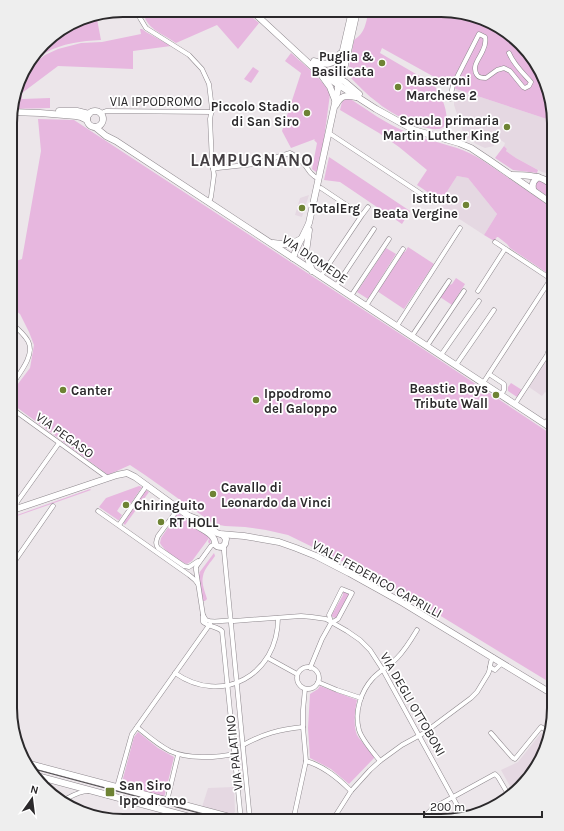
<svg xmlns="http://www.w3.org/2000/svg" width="564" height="831" viewBox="0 0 564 831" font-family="Karla,sans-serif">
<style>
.built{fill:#e5d8e2}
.green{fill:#e7b7df}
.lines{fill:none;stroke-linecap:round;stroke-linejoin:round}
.street-casing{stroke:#8e888d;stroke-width:5}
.secondary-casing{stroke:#8e888d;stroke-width:7}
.primary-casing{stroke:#8e888d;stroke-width:7}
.street{stroke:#fff;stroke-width:4}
.secondary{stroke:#fff;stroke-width:6}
.primary{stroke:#fff;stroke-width:6}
.tram{stroke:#4f4c4e;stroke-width:1}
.poi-dot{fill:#6e8334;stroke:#fff;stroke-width:1.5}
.labels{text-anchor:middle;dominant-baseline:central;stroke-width:3.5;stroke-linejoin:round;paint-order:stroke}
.poi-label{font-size:13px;font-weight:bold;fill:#2b292b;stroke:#fff;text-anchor:start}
.street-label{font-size:13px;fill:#2b292b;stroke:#fff}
.district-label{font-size:17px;font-weight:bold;letter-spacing:1px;fill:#443f43;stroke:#fff}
.rim{fill:none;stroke:#2b292b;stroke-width:2}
</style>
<rect width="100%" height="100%" fill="#ece6ea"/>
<g class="built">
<polygon points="456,89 553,121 548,171 546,173 542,172 516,158 506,151 507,149 504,146 505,143 499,139 494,144 494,146 485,148 476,144 471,140 471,138 467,139 463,132 454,105 454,99"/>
<polygon points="457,176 468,178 497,214 484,235 441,207 444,203 441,201"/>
<polygon points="309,195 302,217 295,215 300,198"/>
<polygon points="554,348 554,398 545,392 542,396 529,387"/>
<polygon points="541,733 547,736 535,771 512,791 510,788 511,788 501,770 518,762"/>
<polygon points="234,787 235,812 232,814 202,807 208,788"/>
</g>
<g class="green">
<path d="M143,10H244L259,23L238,49L217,25L176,43C162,33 145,29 143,10Z"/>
<path d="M369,11H456L510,33L542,73L554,123V177L548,171L553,121L456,89L382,48L380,53L433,84C441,94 449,111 446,125C443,127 441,129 438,129C423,131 388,112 377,102C367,95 359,86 350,77L348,73L354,40C366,32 365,24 369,11Z"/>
<path d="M96,14L101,40C81,41 63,43 45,53C38,57 31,63 25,68L49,38L86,16Z"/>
<polygon points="140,29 142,29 146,32 171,46 133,51 133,69 58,66 22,93 22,99 50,98 50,108 11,109 23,72 45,55 58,49 81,43 102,42 141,34"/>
<path d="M291,53C303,64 324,80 330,94L324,139L317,171L316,172L312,169L317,143L314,140L315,139L291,148L282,131L301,73L285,61Z"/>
<polygon points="253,67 259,71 251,83 244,79"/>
<path d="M345,99H349L352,100C369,111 385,123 404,131C421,139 439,142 457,148C466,151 474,155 482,160L554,209V269L550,275L510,248L507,244L498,237H497L494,241L484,235L497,214L468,178L457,176L441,201L417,185L427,170L399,147L379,133L340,110L342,102Z"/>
<polygon points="38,119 74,120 411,341 554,436 554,685 426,607 374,577 288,535 266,530 245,527 225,526 214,524 145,475 130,465 108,475 15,406 11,393 30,368 34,345 29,332 20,314 11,307 11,258 16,261 22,259 41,151"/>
<polygon points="504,146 507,149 506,151 516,158 538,170 537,173 513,170 495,158"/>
<polygon points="329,157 410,211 402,224 340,182 324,180"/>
<polygon points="539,180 554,188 554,201 537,189 535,187 537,182"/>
<polygon points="408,247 434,264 404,309 377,291 403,251 405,252"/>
<polygon points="386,248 396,254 368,299 357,292"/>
<polygon points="456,278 465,284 452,305 440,297 449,285 452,284"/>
<polygon points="511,383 522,390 517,397 508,391 508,387"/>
<polygon points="139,486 142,487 129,506 123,502 117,511 122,515 119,520 118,520 99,507 106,498"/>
<polygon points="90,489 91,490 17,516 10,518 10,516 17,515"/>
<polygon points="146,490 149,492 125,525 123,523"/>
<path d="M178,513L190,522L189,524C196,529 207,533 211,539L210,544L208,542L209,539V538L192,561L187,564C180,562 163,550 160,543L161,538Z"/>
<path d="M214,553L215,556C211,562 204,569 203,576C201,583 205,592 207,599L205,601H203L198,575L200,574L199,573Z"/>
<polygon points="343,591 350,594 337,619 331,616 332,612 334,611 343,595"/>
<path d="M320,686L357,700C355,710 353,725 357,735C360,740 370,752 375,757L349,784L331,769L310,758L308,728L310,694L318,689Z"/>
<polygon points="138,732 158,748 174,757 164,798 121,786 134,737"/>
</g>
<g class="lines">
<defs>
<g id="street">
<polyline points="138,10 140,18 146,28 189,55 202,69 209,84 212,109 210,119 212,162 214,175 211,197 209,202"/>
<path d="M450,99L453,85L479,34L485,37C486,42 485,46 483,50C480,58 471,66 477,75C479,78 482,78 486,78L497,70L504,68L510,71L523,87L525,88L529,86L531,82C523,73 514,65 509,53"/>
<polyline points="101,113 106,111 212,112"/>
<polyline points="329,133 432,201"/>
<path d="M213,169L218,168L255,164L290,153L292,154C297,157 301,161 305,165C309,171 312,176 319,179"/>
<polyline points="321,188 360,214"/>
<polyline points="495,242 551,279"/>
<polyline points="321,276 362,215 368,207"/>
<polyline points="336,286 374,229"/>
<polyline points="478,291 505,249"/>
<polyline points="351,296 389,239"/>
<polyline points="366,306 403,249"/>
<polyline points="397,326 460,228"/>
<polyline points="412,336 449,281"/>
<polyline points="427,346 464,291"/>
<polyline points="441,355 479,301"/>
<polyline points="456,365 494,310"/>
<polyline points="489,374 504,384 504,390 501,395"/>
<polyline points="483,383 554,274"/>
<path d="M11,386C18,375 36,355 28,341C24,334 17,328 11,323"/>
<polyline points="515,404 547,355 551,344"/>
<polyline points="11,408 108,478"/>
<polyline points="545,424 554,411"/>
<path d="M178,509L158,536C156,541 155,544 158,548L184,566L189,567L198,561"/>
<polyline points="16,510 17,502 59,443"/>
<polyline points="98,511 189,575 195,580 198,584"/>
<polyline points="119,525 147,485"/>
<path d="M215,544L211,546L198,564L196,567V570L203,615V622C209,627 216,626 222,631L241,820"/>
<polyline points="224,545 224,551 250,820"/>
<polyline points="10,568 53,506"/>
<path d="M203,615L206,620C215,624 225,619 234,621L301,616L312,617L326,619L347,631L360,640L370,650L383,670L463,816"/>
<polyline points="268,658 297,674"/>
<polyline points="490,667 495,670 502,663"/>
<circle cx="308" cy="678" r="11"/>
<polyline points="310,668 322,639 331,623 338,619 352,593 342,589 329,615 331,622"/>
<path d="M175,673C222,706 278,675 278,618"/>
<polyline points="318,682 337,690 361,698"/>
<path d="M137,727C148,736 158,745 170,751C187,759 216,758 234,754"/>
<polyline points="546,730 553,719"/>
<polyline points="491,733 512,757 513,758 515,759 541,727 546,730"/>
<path d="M243,745C263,734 280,729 303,727"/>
<path d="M306,761C324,766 338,778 351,791"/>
<path d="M380,761C373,752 362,740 359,730C354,712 361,691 373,678C381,670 390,665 397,658C405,650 411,640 417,630"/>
<polyline points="117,787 131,737 132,734 210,624"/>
<path d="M62,801C70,797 79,791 88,791"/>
<polyline points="167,801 178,755"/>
<polyline points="293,821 306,761 303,727 303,710 305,689"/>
<path d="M332,821L351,791L370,770L380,761L402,745L424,733L471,698L477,692L488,674C491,669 489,663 493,657"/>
<polyline points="420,821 433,808 495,774 498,777 508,794"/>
</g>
<g id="secondary">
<polyline points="251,10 317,71 376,109 414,130 459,143 471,148 489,160 554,205"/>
<path d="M314,61C325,65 334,66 340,54"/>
<polyline points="314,64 345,82 359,94"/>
<polyline points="322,76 330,87 335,100"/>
<polyline points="340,81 343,74 357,11"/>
<path d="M336,105C341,95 346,95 356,97"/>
<circle cx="95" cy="119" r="8"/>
<polyline points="59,111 77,111 89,114"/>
<polyline points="11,112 40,113 76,116 81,117 87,120"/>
<polyline points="95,127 106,136 116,141 554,430"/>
<path d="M511,175C521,175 534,175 543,179C547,181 551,184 554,186"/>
<path d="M533,190C532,183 533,182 538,177"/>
<polyline points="309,230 306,252 312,271"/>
<path d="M273,243C285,245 290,245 301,239"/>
<path d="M293,258C297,245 304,235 309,223L338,89V72L352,11"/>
<path d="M10,511L117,475L127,473L135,477L190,517C192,519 193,521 194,523C199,529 210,531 214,539C216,544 214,547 222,547L225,544L226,539L223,535"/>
<polyline points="189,516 197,519 217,533 220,534 244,536 279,542 296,548 316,556 349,573 403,603 554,695"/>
</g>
<g id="primary">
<polyline points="26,763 241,820"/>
<polyline points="37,776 201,820"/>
</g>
</defs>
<use href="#street" class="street-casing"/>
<use href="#secondary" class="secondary-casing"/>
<use href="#primary" class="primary-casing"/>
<use href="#street" class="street"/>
<use href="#secondary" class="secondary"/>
<use href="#primary" class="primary"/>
<polyline class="tram" points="30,768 225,820"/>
</g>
<g class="poi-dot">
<circle cx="382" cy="63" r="4"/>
<circle cx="398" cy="87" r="4"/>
<circle cx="307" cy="113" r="4"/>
<circle cx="507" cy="127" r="4"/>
<circle cx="466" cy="205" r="4"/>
<circle cx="302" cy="208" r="4"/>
<circle cx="63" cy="390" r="4"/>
<circle cx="496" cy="395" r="4"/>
<circle cx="256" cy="400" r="4"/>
<circle cx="213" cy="494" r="4"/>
<circle cx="126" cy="505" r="4"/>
<circle cx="161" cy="522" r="4"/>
<rect x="105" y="787" width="10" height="10" rx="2"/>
</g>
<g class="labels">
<g class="poi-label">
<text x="374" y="56" text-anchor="end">Puglia &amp;<tspan x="374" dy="15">Basilicata</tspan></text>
<text x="406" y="80">Masseroni<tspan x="406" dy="15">Marchese 2</tspan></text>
<text x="299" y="106" text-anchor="end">Piccolo Stadio<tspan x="299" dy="15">di San Siro</tspan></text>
<text x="499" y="120" text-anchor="end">Scuola primaria<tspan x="499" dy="15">Martin Luther King</tspan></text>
<text x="458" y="198" text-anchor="end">Istituto<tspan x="458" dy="15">Beata Vergine</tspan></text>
<text x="310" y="208">TotalErg</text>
<text x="488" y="388" text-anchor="end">Beastie Boys<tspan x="488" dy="15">Tribute Wall</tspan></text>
<text x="71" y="390">Canter</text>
<text x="264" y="393">Ippodromo<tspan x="264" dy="15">del Galoppo</tspan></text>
<text x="221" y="487">Cavallo di<tspan x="221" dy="15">Leonardo da Vinci</tspan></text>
<text x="134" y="505">Chiringuito</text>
<text x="169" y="522">RT HOLL</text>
<text x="119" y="785">San Siro<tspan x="119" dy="15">Ippodromo</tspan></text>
</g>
<g class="street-label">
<text x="156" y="101">VIA IPPODROMO</text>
<text transform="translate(315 259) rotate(34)">VIA DIOMEDE</text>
<text transform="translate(65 435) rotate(36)">VIA PEGASO</text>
<text transform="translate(377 579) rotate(29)">VIALE FEDERICO CAPRILLI</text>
<text transform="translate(413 704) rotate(60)">VIA DEGLI OTTOBONI</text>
<text transform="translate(234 753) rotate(-96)">VIA PALATINO</text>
</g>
<g class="district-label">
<text x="252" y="160">LAMPUGNANO</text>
</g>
</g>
<path d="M0 0H564V831H0ZM123 17H441A106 106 0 0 1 547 123V708A106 106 0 0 1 441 814H123A106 106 0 0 1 17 708V123A106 106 0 0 1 123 17Z" fill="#eee" fill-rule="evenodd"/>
<path class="rim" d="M123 17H441A106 106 0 0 1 547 123V708A106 106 0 0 1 441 814H123A106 106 0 0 1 17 708V123A106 106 0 0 1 123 17Z"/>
<g transform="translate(32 799) rotate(14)" stroke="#ffffff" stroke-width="3" paint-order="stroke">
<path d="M0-3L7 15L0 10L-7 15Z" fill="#2b292b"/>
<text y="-6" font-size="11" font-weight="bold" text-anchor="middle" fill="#2b292b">N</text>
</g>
<path d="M424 811v6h118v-6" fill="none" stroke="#2b292b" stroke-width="2"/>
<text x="430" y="811" font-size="12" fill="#2b292b" stroke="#ffffff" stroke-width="3" paint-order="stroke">200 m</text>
</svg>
